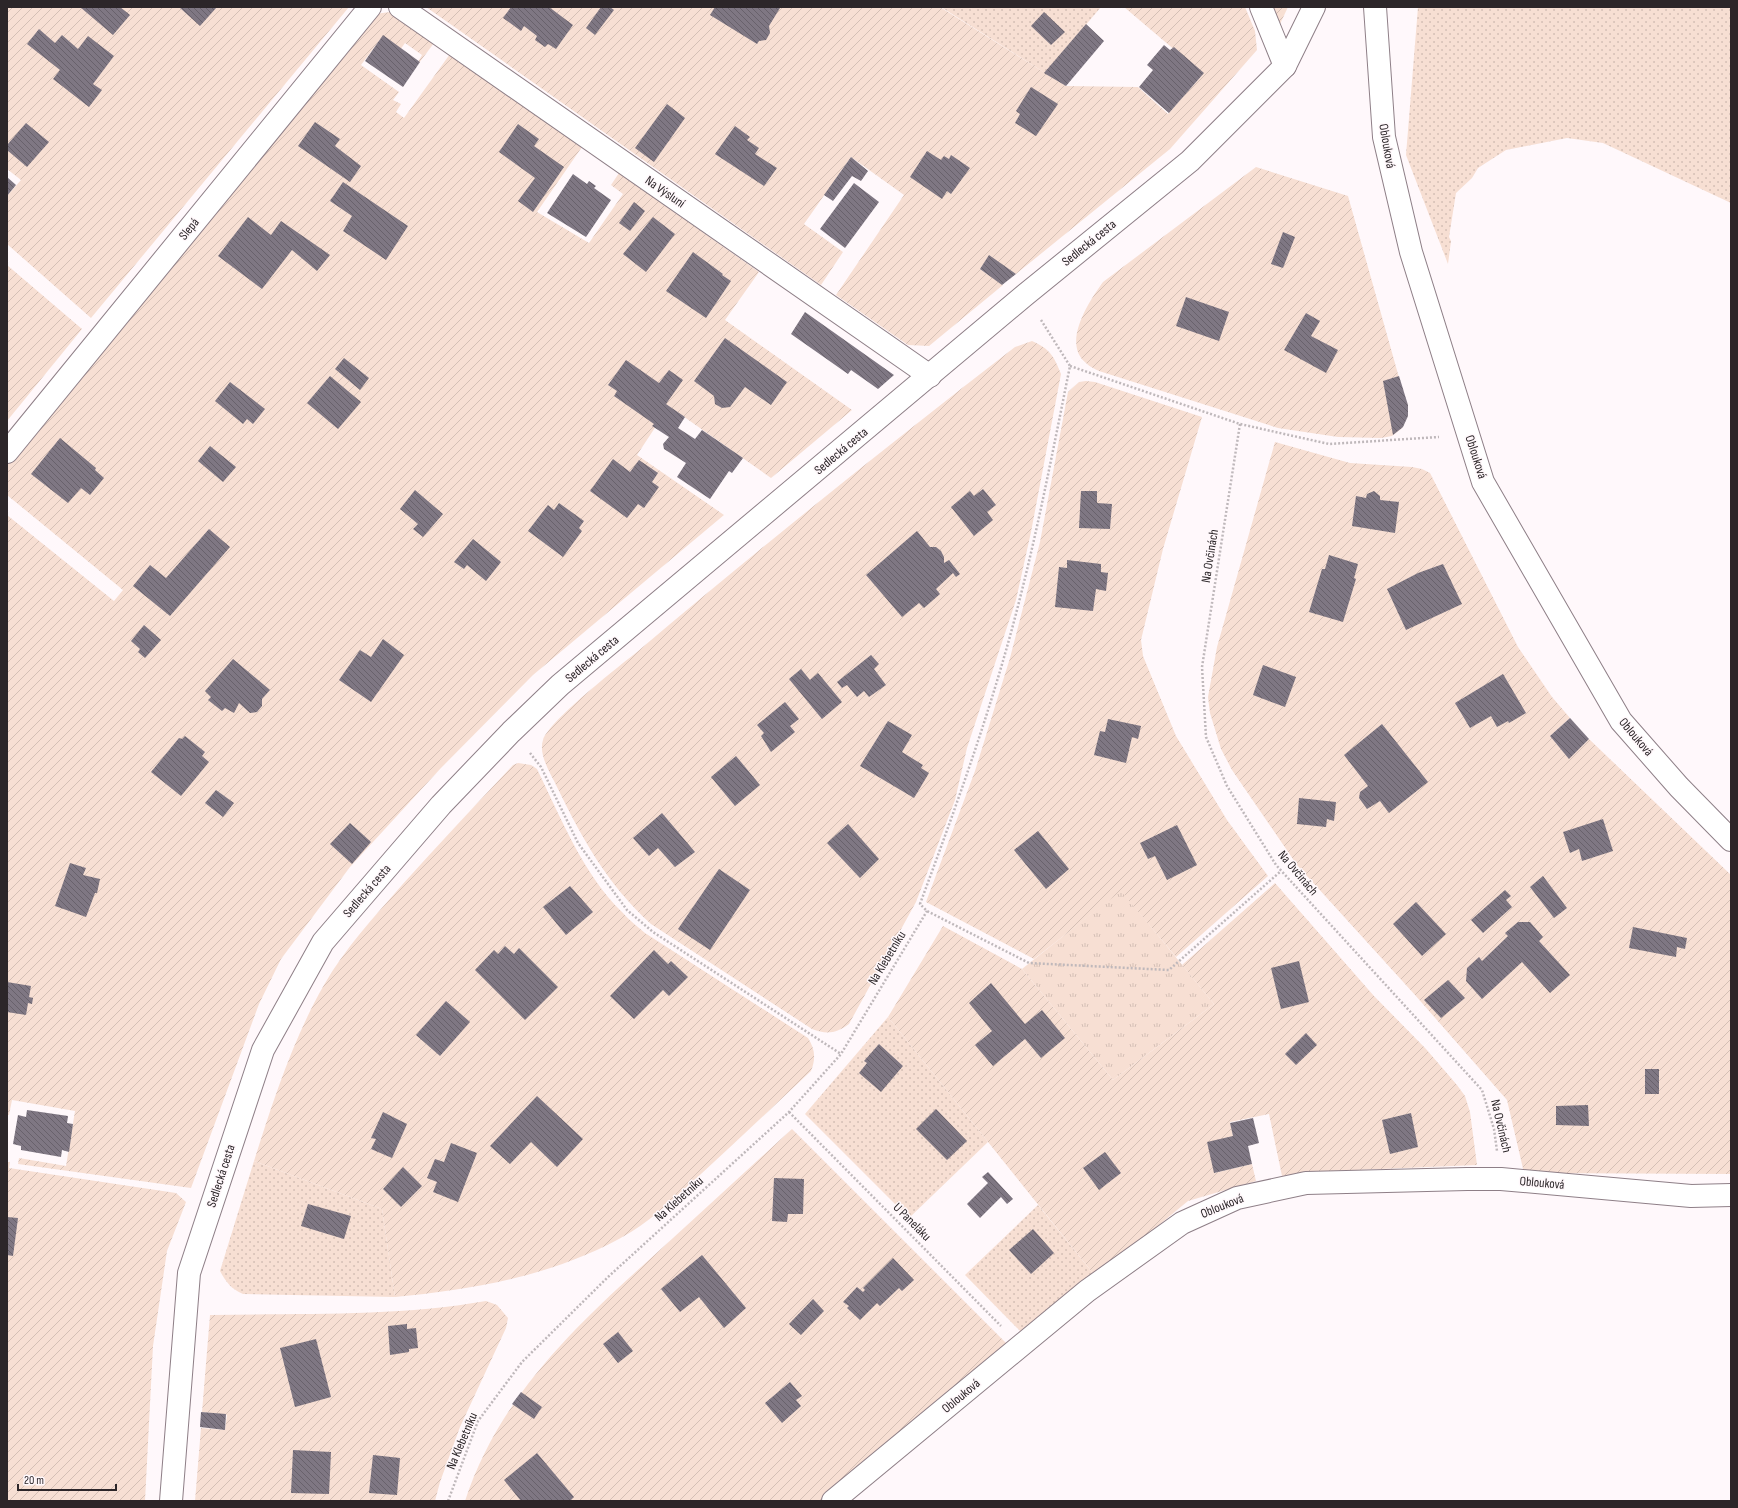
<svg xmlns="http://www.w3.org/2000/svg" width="1738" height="1508" viewBox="0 0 1738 1508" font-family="'Sofia Sans Condensed',sans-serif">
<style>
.grass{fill:url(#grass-dots)}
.park{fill:url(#park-tufts)}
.garden{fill:url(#garden-furrows)}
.building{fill:url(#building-back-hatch)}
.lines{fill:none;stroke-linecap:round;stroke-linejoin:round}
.street-casing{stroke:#8e7f87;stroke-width:24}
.path{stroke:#bfb8bb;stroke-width:2.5;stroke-dasharray:2 2;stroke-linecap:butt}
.street{stroke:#fff;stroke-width:22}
.labels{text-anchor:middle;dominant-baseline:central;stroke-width:3;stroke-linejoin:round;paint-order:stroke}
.street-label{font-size:13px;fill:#2c2629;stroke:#fff8fb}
</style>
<defs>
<pattern id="grass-dots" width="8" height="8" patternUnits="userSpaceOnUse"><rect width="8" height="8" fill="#f7dfd3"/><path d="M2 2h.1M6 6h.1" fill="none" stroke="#d4bfb5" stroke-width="1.8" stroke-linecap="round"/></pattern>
<pattern id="park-tufts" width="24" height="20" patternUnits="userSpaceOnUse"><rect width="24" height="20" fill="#f7dfd3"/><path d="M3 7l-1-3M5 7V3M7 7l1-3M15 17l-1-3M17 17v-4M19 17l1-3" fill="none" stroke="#d4bfb5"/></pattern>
<pattern id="garden-furrows" width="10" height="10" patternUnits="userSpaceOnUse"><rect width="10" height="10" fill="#f7dfd3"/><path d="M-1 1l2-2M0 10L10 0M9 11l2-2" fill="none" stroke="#d4bfb5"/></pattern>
<pattern id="building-back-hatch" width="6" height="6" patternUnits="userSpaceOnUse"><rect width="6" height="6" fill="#7f7783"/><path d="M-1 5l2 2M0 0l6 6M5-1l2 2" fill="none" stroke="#68616b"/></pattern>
</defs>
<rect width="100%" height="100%" fill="#fff8fb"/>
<g class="grass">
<polygon points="941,7 1101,7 1045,73"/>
<polygon points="1418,7 1731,7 1731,203 1603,143 1567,138 1506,150 1478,168 1472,178 1456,193 1449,237 1451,241 1448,264 1406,155"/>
<polygon points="888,1017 988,1142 909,1218 805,1114"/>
<path d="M254,1161L382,1209L395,1297L243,1294C231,1289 226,1282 220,1271Z"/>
<polygon points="1038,1205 1096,1277 1024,1335 965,1275"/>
</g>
<polygon class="park" points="1121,890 1214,1004 1113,1080 1022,969"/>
<g class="garden">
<polygon points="7,7 349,7 91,318 7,244 7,196 21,180 7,169"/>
<polygon points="426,7 940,7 1066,86 1138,87 1168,114 1203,74 1124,7 1245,7 1255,31 1257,50 1170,149 1016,274 989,256 980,269 1003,285 929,346 908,345 836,295 904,195 851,157 804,224 843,252 821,285"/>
<polygon points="1273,7 1288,7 1280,24"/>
<polygon points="390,12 434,43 419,63 418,62 422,55 405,43 400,50 382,37 361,65 399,92 393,100 401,104 396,112 404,118 450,54 582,147 537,212 589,243 623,194 611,185 619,173 759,272 725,320 852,410 771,478 643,388 662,417 637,455 724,515 533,675 440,769 350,867 281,959 259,1004 191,1188 18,1164 19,1158 66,1166 75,1111 12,1100 9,1115 7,1115 7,515 114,601 123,590 7,495 7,462 375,14"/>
<path d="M1256,167L1348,196L1407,406L1406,417L1402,428L1392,436L1381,438L1338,437L1278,428L1099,371C1095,369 1090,367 1086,363C1061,343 1090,300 1103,282Z"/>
<polygon points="7,265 82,329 7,421"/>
<path d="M1032,341C1050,349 1054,356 1061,374L1031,532L1016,600L967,748L955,800L916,902L849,1024C837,1033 827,1035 812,1029L651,924C607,884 583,840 557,787C551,774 538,755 543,740C549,721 618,667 637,652C761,547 887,446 1015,347Z"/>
<polygon points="1086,381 1095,382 1202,417 1163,549 1141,640 1143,656 1176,736 1227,820 1268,876 1176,957 1121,891 1034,959 926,902 975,771 1010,658 1040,542 1068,392 1079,382"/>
<polygon points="1275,442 1350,463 1412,467 1422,469 1430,473 1518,647 1552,697 1570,718 1550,736 1569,758 1589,739 1731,875 1731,1174 1524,1173 1507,1100 1415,995 1297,865 1232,770 1221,749 1210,713 1208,697 1217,647"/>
<path d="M518,763L531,765L537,769C561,818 583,874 622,912C629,920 637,926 645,933L808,1038C815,1049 816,1058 811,1071C775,1105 738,1140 701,1174C678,1194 657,1216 631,1232C559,1275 477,1289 395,1297L382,1209L254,1161C273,1101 293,1039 324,985C345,948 375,916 402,885C439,844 476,804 513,765Z"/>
<polygon points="1275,883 1374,996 1426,1049 1457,1085 1465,1096 1470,1112 1477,1165 1308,1172 1282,1176 1269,1114 1230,1122 1233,1136 1214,1173 1252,1164 1256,1181 1188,1201 1096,1277 888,1017 943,926 1022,969 1113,1080 1214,1004 1182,965"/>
<path d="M792,1129L1009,1346L825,1501H465C500,1394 580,1322 661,1249C705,1209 748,1169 792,1129Z"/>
<polygon points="7,1162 10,1162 9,1168 176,1193 186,1202 167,1251 153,1346 145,1501 7,1501"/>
<path d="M486,1301L497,1305L508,1318L506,1328L460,1427L440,1482L435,1501H195L201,1428L225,1430L227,1415L202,1412L210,1315C301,1313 395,1317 486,1301Z"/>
</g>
<g class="building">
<polygon points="80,7 120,7 130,15 113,35"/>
<polygon points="179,7 217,7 200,26"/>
<polygon points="511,7 549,7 573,25 556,49 548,44 545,47 535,40 537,36 524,26 521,31 503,18"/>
<polygon points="601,7 610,7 614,10 595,35 586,28"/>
<polygon points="715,7 779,7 780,8 769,26 770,33 766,40 759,41 757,44 710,15"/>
<polygon points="1044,12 1065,32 1051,45 1031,26"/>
<polygon points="1086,24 1104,41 1066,86 1044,73"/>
<polygon points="39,29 55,43 62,35 78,49 88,36 114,56 93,84 102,90 89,107 53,79 60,70 27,44"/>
<polygon points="383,35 420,62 403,87 365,61"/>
<polygon points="1164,45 1170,50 1174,47 1204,73 1169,113 1139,87 1153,70 1147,65"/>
<polygon points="1031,87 1058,104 1036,136 1015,123 1020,114 1016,111"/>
<polygon points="667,104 685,118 654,162 635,148"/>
<polygon points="315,122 340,139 335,146 361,166 350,182 298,146"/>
<polygon points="26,123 49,142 27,167 7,150 7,145"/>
<polygon points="518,124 539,139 534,146 564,167 533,212 518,201 535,178 499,152"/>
<polygon points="735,126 750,137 747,140 759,148 755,154 777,168 764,186 715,154"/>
<polygon points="927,151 941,160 944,156 949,159 951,155 970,168 951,194 947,191 942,199 910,177"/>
<polygon points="851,157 868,171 861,181 852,176 833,201 824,195"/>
<polygon points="573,174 587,184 589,181 596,186 594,188 611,200 586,237 547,213"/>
<polygon points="7,177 16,185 7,196"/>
<polygon points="343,182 408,226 386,260 343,231 352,216 330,201"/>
<polygon points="854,183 879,202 845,248 820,229"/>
<polygon points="634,202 645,211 630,231 619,223"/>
<polygon points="248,217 271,235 281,221 330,255 317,271 292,250 262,289 218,256"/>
<polygon points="653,217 675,234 646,272 623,254"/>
<polygon points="1283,232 1295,237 1283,268 1271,264"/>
<polygon points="693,252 723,274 722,275 731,281 706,318 666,291"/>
<polygon points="989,255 1016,274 1002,285 980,269"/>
<polygon points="1186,297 1229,312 1219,341 1176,326"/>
<polygon points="805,312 894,375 878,389 851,370 848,374 791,334"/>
<polygon points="1306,313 1320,321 1311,336 1338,350 1326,373 1284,350"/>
<polygon points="725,338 787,382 771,405 745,387 730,407 722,408 715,404 714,396 694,381"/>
<polygon points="344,358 369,378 360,390 335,369"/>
<polygon points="626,360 659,383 669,370 683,380 666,404 685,417 678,428 695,439 702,430 743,458 732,473 729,471 710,499 677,477 686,463 664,449 663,444 669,437 652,426 654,424 614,396 617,391 608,385"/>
<polygon points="330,376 361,402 338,429 307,403"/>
<polygon points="1399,376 1408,405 1408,416 1403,427 1393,435 1383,381"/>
<polygon points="230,382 265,409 253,424 247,419 243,424 215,401"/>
<polygon points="60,438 96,468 95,470 104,478 90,495 81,488 68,503 31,474"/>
<polygon points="210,446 236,467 223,482 198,461"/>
<polygon points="613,459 630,472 639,460 658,473 652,482 659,487 644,508 638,504 627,518 590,491"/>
<polygon points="983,489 996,505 987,512 993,520 974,536 951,507 970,491 974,496"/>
<polygon points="415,490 443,514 423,537 413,529 418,524 400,509"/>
<polygon points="1081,491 1097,491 1097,503 1112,504 1110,529 1079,528"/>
<polygon points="1374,491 1380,496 1380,500 1399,502 1395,533 1352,526 1356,496 1366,498 1367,494"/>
<polygon points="559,503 584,521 579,528 582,531 563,557 528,531 548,505 554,510"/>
<polygon points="209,529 230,547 170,616 133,586 150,565 166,578"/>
<polygon points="917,531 930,547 936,547 941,551 944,557 944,563 949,560 960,574 956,577 953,573 936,589 940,594 924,608 919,603 902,617 866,575"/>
<polygon points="473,539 501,562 486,581 467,565 464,569 454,562"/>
<polygon points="1329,555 1358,564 1354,578 1356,579 1343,622 1309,612 1322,569 1325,569"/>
<polygon points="1067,560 1101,564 1101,572 1108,573 1106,591 1096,589 1093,611 1055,607 1059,567 1067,568"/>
<polygon points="1443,564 1462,604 1406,630 1387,589 1418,573"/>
<polygon points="144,625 161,640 145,658 138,652 140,649 131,641"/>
<polygon points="383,639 404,655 371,702 339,680 360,650 371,657"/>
<polygon points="871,655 879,664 874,669 886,685 869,697 864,691 857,697 847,685 842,688 837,682"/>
<polygon points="233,659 270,690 262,699 262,706 257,712 250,713 239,703 234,713 225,708 222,711 208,700 211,697 205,691"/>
<polygon points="1263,665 1296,677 1285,707 1253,695"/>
<polygon points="801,669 810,680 818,673 842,702 822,719 789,679"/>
<polygon points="1503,674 1526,713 1509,723 1508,721 1497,727 1491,716 1470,728 1455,703"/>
<polygon points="785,702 799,719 790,726 795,732 771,752 761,736 764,733 757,725"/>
<polygon points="1570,718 1589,739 1569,759 1550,736"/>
<polygon points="1108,719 1141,726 1138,739 1132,737 1126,763 1094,755 1100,731 1105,732"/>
<polygon points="888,721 912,735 902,752 923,765 921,768 929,773 914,798 860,766"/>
<polygon points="1382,724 1428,782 1389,813 1380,801 1367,809 1359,798 1360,792 1368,786 1344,755"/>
<polygon points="185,736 205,752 202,756 209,762 181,796 151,772 179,738 182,739"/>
<polygon points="736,756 760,785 735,806 711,777"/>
<polygon points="216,790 234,803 223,817 205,803"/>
<polygon points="1299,798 1336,802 1334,821 1327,819 1326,827 1297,824"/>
<polygon points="662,813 695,852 675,867 658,848 649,856 633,838"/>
<polygon points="1603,819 1613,851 1582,861 1579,849 1570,853 1563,832"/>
<polygon points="350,823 371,842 352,864 330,844"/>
<polygon points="848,824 879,859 860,878 827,843"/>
<polygon points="1177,825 1197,865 1167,880 1155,856 1148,859 1140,843"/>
<polygon points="1038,831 1069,869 1046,889 1014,850"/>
<polygon points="70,863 86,868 83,875 100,879 97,893 95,893 86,917 55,906"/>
<polygon points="719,869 750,890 710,950 678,929"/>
<polygon points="1543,876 1567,908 1554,918 1530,887"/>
<polygon points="570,886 593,912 566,935 543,907"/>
<polygon points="1505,890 1511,896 1506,900 1512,907 1483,933 1471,920"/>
<polygon points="1416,902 1446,934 1422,956 1393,924"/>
<polygon points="1518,922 1530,922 1543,937 1539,941 1570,975 1550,993 1522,962 1482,999 1466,981 1467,968 1479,957 1482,961 1508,936 1505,933"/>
<polygon points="1633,927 1687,938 1685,949 1677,947 1676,957 1629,948"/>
<polygon points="505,946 514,954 519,948 558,987 525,1020 475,970 494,950 498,954"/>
<polygon points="654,950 668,964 671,961 688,977 669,996 663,990 634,1019 610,996"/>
<polygon points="1299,961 1309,1002 1281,1009 1271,968"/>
<polygon points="1448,980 1465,998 1441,1018 1424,1000"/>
<polygon points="7,982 31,986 29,997 33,998 32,1004 28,1003 26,1015 7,1012"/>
<polygon points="991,983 1025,1024 1042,1010 1065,1038 1041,1058 1025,1039 993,1066 975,1045 992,1031 969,1003"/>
<polygon points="446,1001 470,1022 440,1056 416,1035"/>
<polygon points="1306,1033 1317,1045 1296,1065 1285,1054"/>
<polygon points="879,1044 903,1066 881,1092 859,1073 867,1063 864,1061"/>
<rect x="1645" y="1069" width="14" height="25"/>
<polygon points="537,1096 583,1139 557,1167 531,1142 510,1164 490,1146"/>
<polygon points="1588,1105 1589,1126 1556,1125 1556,1106"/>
<polygon points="936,1109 967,1141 947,1160 916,1129"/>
<polygon points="27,1110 68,1116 67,1123 73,1124 69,1152 62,1150 61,1157 21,1150 21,1146 13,1144 18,1115 26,1117"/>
<polygon points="383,1112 407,1124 392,1158 371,1149 376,1139 371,1138"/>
<polygon points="1411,1113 1418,1147 1390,1154 1382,1120"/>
<polygon points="1253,1118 1259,1143 1248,1146 1252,1164 1214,1173 1207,1142 1233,1136 1230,1123"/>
<polygon points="451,1143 477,1153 458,1202 433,1192 437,1182 427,1178 435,1159 444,1162"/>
<polygon points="1105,1152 1121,1173 1099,1190 1083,1168"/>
<polygon points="403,1167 422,1186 401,1207 383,1189"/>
<polygon points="988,1172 1013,1199 1007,1204 1001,1197 980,1218 967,1204 988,1183 982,1177"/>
<polygon points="774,1178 804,1179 803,1214 788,1214 787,1222 772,1221"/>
<polygon points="308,1204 351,1216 344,1239 301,1226"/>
<polygon points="7,1217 18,1218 13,1256 7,1255"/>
<polygon points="1033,1229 1054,1253 1031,1274 1009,1250"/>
<polygon points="702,1255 746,1308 724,1328 699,1297 680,1312 661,1289"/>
<polygon points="893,1258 914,1280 902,1291 899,1288 880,1306 877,1303 860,1320 847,1308 849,1306 843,1302 857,1287 863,1292 865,1290 863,1288"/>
<polygon points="813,1299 824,1311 801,1335 789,1324"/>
<polygon points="407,1324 407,1329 416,1328 418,1348 409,1349 409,1352 390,1355 388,1326"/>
<polygon points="618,1332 633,1351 618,1363 603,1344"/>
<polygon points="316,1339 331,1397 295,1407 280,1348"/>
<polygon points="790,1382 802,1396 796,1400 801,1406 782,1423 765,1403"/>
<polygon points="521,1392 542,1407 534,1419 512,1404"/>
<polygon points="201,1412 226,1414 225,1430 200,1427"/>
<polygon points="293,1450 331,1452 329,1494 291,1493"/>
<polygon points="537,1453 574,1497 570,1501 521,1501 504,1480"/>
<polygon points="373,1455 400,1458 397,1495 369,1493"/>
</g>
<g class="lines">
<defs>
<g id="street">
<polyline points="400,7 930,376"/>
<polyline points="1261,7 1285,66"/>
<polyline points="1375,7 1384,137 1411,252 1483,482 1621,721 1679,787 1731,840"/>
<polyline points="7,452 370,7"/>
<polyline points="171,1501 189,1273 263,1050 323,942 441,805 511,732 560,685 1025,295 1190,161 1285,66 1314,7"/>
<polyline points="833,1501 1087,1291 1182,1223 1237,1198 1306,1183 1467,1179 1501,1179 1691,1196 1731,1195"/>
</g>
</defs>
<use href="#street" class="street-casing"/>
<g class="path">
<path d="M1041,320L1070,366C1054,445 1039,524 1019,602C993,705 957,804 920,904L927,911L1029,963L1169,970L1281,871"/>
<polyline points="1070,366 1240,424 1329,444 1439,437"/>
<polyline points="1240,424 1202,667 1206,737 1227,786 1276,865 1482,1090 1494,1129 1497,1151"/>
<polyline points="530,753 541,767 578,843 627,910 653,932 841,1054"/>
<polyline points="789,1112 1001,1326"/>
<polyline points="448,1501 478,1421 522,1362 608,1277 789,1112 841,1054 927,911"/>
</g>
<use href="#street" class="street"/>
</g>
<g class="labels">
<g class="street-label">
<text transform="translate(1387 146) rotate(80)">Oblouková</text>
<text transform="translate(665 192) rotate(35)">Na Výsluní</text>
<text transform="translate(189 229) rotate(-51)">Slepá</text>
<text transform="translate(1089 243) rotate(-39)">Sedlecká cesta</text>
<text transform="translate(841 451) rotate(-40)">Sedlecká cesta</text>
<text transform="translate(1476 457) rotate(72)">Oblouková</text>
<text transform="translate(1210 556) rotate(-81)">Na Ovčinách</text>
<text transform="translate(592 659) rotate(-40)">Sedlecká cesta</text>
<text transform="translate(1636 737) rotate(50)">Oblouková</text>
<text transform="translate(1298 873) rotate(50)">Na Ovčinách</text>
<text transform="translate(367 891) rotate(-49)">Sedlecká cesta</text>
<text transform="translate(887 958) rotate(-59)">Na Klebetníku</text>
<text transform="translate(1501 1126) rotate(77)">Na Ovčinách</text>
<text transform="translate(221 1176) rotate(-72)">Sedlecká cesta</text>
<text transform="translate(1542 1183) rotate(5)">Oblouková</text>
<text transform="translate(679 1199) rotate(-42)">Na Klebetníku</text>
<text transform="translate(1222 1206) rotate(-22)">Oblouková</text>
<text transform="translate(912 1222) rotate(45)">U Paneláku</text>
<text transform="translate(961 1396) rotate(-40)">Oblouková</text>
<text transform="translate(462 1441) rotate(-67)">Na Klebetníku</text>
</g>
</g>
<rect width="1738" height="1508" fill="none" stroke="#2c2629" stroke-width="16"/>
<path d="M18 1484v6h98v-6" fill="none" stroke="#2c2629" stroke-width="2"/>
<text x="24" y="1484" font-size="12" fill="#2c2629" stroke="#fff8fb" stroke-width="3" paint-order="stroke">20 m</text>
</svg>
